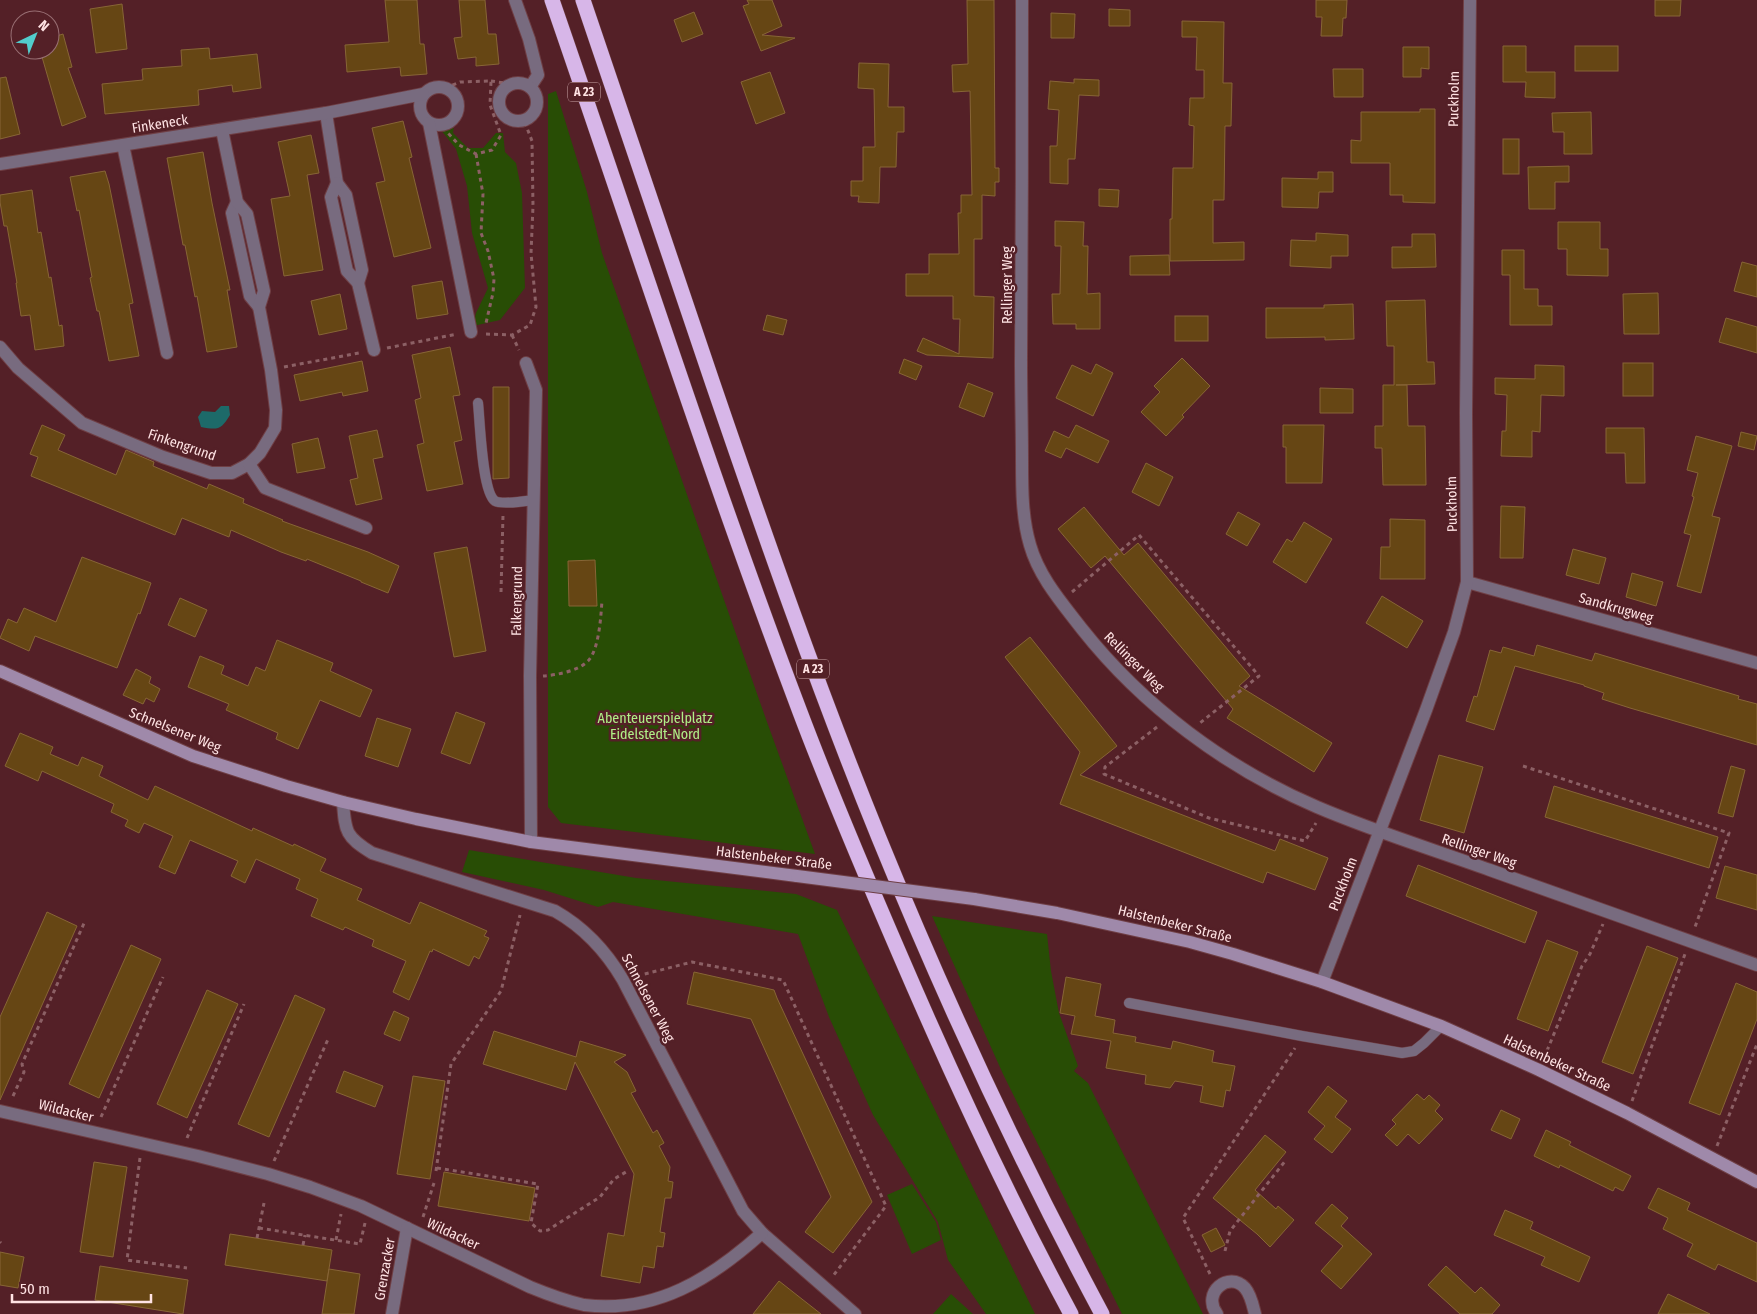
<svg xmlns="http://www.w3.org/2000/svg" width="1757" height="1314" viewBox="0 0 1757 1314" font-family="'Fira Sans Condensed',sans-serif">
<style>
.green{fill:#284d05}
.water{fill:#1d6a69}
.building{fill:#664614;stroke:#876536}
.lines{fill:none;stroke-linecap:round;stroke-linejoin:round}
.lane-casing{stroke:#6f3f45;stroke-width:11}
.street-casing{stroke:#6f3f45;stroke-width:14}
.secondary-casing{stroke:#6f3f45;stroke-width:14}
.highway-casing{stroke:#6f3f45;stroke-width:16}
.path{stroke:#8c6065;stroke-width:3;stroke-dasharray:4 4;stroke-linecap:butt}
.lane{stroke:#786b7f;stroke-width:10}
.street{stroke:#786b7f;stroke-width:12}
.secondary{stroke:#9f89aa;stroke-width:12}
.highway{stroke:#d7b6e8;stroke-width:15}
.secondary-bridge-casing{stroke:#6f3f45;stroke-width:14;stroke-linecap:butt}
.secondary-bridge{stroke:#9f89aa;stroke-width:12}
.labels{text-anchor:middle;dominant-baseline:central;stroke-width:5;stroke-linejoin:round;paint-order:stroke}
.shield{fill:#542027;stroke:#cca8ab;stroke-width:1}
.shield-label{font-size:12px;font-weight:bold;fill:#ffe3e4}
.street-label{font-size:14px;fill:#ffe3e4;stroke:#542027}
.park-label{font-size:14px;fill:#b0f087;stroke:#542027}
</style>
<rect width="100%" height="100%" fill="#542027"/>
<g class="green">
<polygon points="556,91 587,192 602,253 767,722 815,854 561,823 548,807 548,94"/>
<polygon points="454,125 453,133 468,148 483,148 496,133 503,133 505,152 516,163 522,193 525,288 500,320 473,326 476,313 488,288 472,233 467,186 456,149 441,130"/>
<polygon points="469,850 636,878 796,894 837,910 1035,1314 986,1314 948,1260 938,1222 873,1115 829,1017 798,934 613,902 598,907 544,890 462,872"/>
<polygon points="932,916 1047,934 1051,971 1059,1013 1078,1066 1074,1071 1088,1083 1203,1314 1122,1314 1003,1074"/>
<polygon points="912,1184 936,1222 941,1240 912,1254 887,1195"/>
<polygon points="951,1294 973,1314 933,1314"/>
</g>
<path class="water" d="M221,406H229L230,415C221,430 218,430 201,427L198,417L202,411L215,412Z"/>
<g class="building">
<polygon points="385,0 417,0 420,44 424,44 427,74 401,76 400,67 347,72 345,45 389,42"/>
<polygon points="459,0 485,0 488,34 496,34 499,64 476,66 476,57 458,59 454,38 462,37"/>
<polygon points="747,0 772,0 782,26 762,35 795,38 761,51 743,6 749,4"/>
<polygon points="967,0 994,0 995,168 999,168 999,182 995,182 995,196 982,195 982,239 974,239 974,296 994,297 993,358 927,355 917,351 923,338 959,354 960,319 953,319 953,296 906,296 906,274 929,274 929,254 959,254 958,213 961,213 961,195 972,195 970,91 953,92 952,65 968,64"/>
<polygon points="1316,0 1347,0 1346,18 1343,18 1342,36 1321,36 1322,17 1316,17"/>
<polygon points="1655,0 1681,0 1680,16 1655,16"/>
<polygon points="122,4 127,49 96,53 90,9"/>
<polygon points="1109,9 1130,10 1130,26 1109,26"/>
<polygon points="694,12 703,34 682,42 674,20"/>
<polygon points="1051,13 1075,14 1074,38 1051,38"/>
<polygon points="1182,21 1224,22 1223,83 1232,83 1231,126 1225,126 1224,200 1213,200 1213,243 1244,242 1244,260 1170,261 1170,219 1172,219 1173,168 1193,168 1194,126 1189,125 1190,98 1204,98 1204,70 1196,70 1197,37 1182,37"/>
<polygon points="63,34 72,67 68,68 86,117 62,126 40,50 50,50 50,38"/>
<polygon points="1503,46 1526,46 1526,72 1555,72 1555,98 1525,97 1526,82 1503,82"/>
<rect x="1575" y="46" width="43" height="25"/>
<polygon points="1403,47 1429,47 1429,69 1421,68 1421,77 1403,77"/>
<polygon points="209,48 210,59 257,54 261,88 233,92 232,85 198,90 199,105 105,114 102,84 143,80 142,69 182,66 181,50"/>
<polygon points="859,63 889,64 888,107 904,107 904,132 897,132 896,167 880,167 879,203 858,202 859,196 851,196 851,181 863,181 863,147 875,147 874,89 858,88"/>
<polygon points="1333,69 1363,69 1363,97 1334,97"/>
<polygon points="770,72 785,113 756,124 741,82"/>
<polygon points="6,77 20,134 0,139 0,78"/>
<polygon points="1074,79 1099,80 1099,96 1079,95 1075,159 1068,159 1068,184 1050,183 1050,146 1057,146 1059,110 1048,109 1050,81 1074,83"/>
<polygon points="1420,109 1435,109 1435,203 1403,202 1403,195 1390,195 1390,163 1351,163 1351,140 1361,141 1361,112 1420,112"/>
<polygon points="1591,112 1592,154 1564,154 1564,132 1553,132 1552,113"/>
<polygon points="403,121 412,157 409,158 431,248 394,257 376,183 385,181 372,128"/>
<polygon points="311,135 319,173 307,175 323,270 284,276 271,199 290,196 278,142"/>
<rect x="1503" y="139" width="16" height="35"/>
<polygon points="203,152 212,203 230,290 227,290 237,347 207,352 197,296 195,297 185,245 183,245 167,158"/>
<polygon points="1569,166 1569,182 1555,182 1555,209 1529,209 1528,167"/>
<polygon points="105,171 109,184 133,303 129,304 139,356 109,361 99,311 97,311 90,278 92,277 79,210 77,211 70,177"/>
<polygon points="1318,172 1333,172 1333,192 1319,192 1318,208 1282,207 1282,178 1318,179"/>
<polygon points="1099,189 1119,190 1118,207 1099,206"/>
<polygon points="32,190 38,233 41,232 49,278 51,277 59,326 62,325 64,346 35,350 30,315 21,316 16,283 17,283 7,226 4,226 0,202 0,195"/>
<polygon points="1055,221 1084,222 1083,246 1088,246 1087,294 1100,293 1100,329 1076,329 1076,324 1053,324 1052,294 1060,294 1061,246 1055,246"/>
<polygon points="1558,222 1600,222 1600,249 1608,249 1608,276 1567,275 1567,249 1558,249"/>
<polygon points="1316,233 1348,235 1348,256 1331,256 1331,268 1290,266 1291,240 1316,241"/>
<polygon points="1412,234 1435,234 1436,267 1392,268 1392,247 1412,247"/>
<polygon points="1502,250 1524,250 1524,289 1538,289 1538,306 1552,306 1552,325 1510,325 1510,275 1502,275"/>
<polygon points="1169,255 1170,275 1130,275 1130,256"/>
<polygon points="1742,262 1757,266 1757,297 1734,291"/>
<polygon points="442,281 448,314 417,319 412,286"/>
<polygon points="1658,293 1659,334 1624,334 1623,294"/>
<polygon points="340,294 347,329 319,335 311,301"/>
<polygon points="1425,300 1427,362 1434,362 1435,384 1396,385 1407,385 1408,426 1425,426 1426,485 1383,485 1382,448 1375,448 1375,426 1383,426 1383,385 1394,385 1394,346 1387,346 1386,301"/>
<polygon points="1353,304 1354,339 1325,340 1325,337 1266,338 1266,308 1324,308 1324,305"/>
<polygon points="767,315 787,320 783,335 763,330"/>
<rect x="1175" y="316" width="33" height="25"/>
<polygon points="1726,318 1757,327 1757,353 1719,342"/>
<polygon points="450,347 460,395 453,396 462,440 454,442 463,484 427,491 417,445 424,443 415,400 421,398 412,355"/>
<polygon points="1182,358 1210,386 1182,415 1184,417 1166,436 1141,412 1160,392 1154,386"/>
<polygon points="904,359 922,366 916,380 899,373"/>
<polygon points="362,361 368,391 343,396 342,392 300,401 294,375"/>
<rect x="1623" y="363" width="30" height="33"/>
<polygon points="1096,364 1113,373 1093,416 1056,398 1072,365 1091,374"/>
<polygon points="1535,365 1564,366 1564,396 1541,395 1540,432 1532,431 1532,457 1501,456 1502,431 1506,431 1507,395 1495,394 1495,378 1535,379"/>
<polygon points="968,383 993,393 984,417 959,407"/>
<polygon points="493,387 509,387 509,478 493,479"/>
<polygon points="1320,388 1353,389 1353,413 1320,413"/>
<polygon points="42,425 65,435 58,450 116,475 126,450 154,462 153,466 207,489 209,484 244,499 243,503 283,520 282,521 368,552 399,566 388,593 361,582 361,581 307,559 306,561 281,552 231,530 229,537 182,518 175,535 31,476 38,457 30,454"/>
<polygon points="1076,425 1109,441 1098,463 1066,448 1061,458 1045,451 1054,431 1069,438"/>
<polygon points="1283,425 1324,425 1322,483 1286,483 1286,447 1283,447"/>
<polygon points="1606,428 1644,428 1645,483 1626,483 1625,453 1606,453"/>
<polygon points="377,430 383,457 373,459 382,499 356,505 350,480 358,478 349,436"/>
<polygon points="1741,432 1757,436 1754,450 1738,446"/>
<polygon points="1696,436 1732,446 1712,516 1720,518 1701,593 1677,586 1691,535 1684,533 1694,497 1692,496 1698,473 1687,470"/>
<polygon points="318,438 325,468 297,473 292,444"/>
<polygon points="1146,463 1173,477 1159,506 1132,492"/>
<polygon points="1501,506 1525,507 1523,558 1500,558"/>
<polygon points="1084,507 1124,555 1138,543 1250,676 1239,686 1332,743 1314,772 1227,718 1233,709 1105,556 1091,568 1058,529"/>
<polygon points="1238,512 1260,524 1247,546 1226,534"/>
<polygon points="1390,519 1425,520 1425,579 1380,579 1381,547 1390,547"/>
<polygon points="1304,522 1332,539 1306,583 1273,562 1287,539 1292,542"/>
<polygon points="467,547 486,651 454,657 434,553"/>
<polygon points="1573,549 1606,558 1599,584 1566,575"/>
<polygon points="82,557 151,583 140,614 138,613 117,668 35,636 29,651 0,638 8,619 17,623 24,608 56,622"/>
<polygon points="595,560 597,606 569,606 568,561"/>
<polygon points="1632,573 1663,582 1656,606 1626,597"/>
<polygon points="1382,596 1423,621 1407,648 1366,623"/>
<polygon points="180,598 207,610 195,637 168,625"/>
<polygon points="1030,637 1117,746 1080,775 1275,851 1280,839 1328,858 1315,890 1267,872 1263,883 1060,804 1080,752 1005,657"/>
<polygon points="277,640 333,663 330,671 372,690 360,717 320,700 298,749 276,739 278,733 226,710 229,704 188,687 200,656 224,666 221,674 248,686 256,667 265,671"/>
<polygon points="1537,645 1592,661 1595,653 1739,696 1738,699 1757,704 1757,745 1630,708 1602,699 1604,693 1584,686 1584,685 1515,666 1494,730 1466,721 1474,696 1477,697 1490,650 1501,653 1503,647 1534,656"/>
<polygon points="136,669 151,677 149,683 160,689 154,702 146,698 143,704 123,695"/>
<polygon points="456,712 485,723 470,764 441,753"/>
<polygon points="377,718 411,729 398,767 365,756"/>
<polygon points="20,733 53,747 50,754 78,766 82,757 103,766 99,776 148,800 155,786 252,831 253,828 293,846 294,844 326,859 320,871 362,889 357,900 410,924 420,902 487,931 484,936 489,938 479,959 474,956 469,966 433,949 432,952 430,951 409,1000 393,992 406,961 372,946 374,940 345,927 343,930 311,916 318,899 296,889 300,879 256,859 245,883 231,876 238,861 190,840 175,874 159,867 173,836 144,823 139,833 125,826 128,820 111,812 114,804 42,771 38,781 5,766"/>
<polygon points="1439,755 1483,767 1464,833 1420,820"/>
<polygon points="1731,766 1745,770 1733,817 1718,813"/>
<polygon points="1554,786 1718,837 1709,868 1545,817"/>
<polygon points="1418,865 1537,912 1525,943 1406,896"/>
<polygon points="1725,866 1757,875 1757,910 1716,898"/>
<polygon points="47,912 77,926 0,1100 0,1017"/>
<polygon points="1547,940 1578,952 1548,1031 1517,1019"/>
<polygon points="131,945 161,959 99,1098 69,1084"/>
<polygon points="1647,946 1678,958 1633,1074 1602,1062"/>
<polygon points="694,972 774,990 777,998 872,1202 833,1253 805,1232 831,1197 751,1019 687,1004"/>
<polygon points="1066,977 1101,984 1095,1016 1115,1020 1113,1033 1136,1037 1135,1042 1171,1049 1173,1041 1214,1051 1212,1062 1235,1066 1230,1091 1226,1090 1223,1107 1200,1102 1203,1086 1175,1081 1170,1088 1145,1084 1146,1075 1106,1068 1111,1041 1071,1034 1075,1016 1060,1013"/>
<polygon points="1736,983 1757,992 1757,1019 1720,1115 1689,1103"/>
<polygon points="207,990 238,1004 187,1118 157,1104"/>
<polygon points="295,995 325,1009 269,1137 238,1124"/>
<polygon points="394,1011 409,1018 400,1041 384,1034"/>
<polygon points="494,1031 576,1057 580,1041 626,1055 614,1062 627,1072 636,1091 631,1093 653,1133 657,1130 664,1143 659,1146 670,1167 668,1181 673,1182 671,1198 665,1198 660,1232 665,1233 663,1247 657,1246 654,1268 643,1266 640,1283 601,1276 608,1233 624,1236 634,1174 575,1062 566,1090 483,1064"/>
<polygon points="344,1071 383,1086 375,1107 336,1092"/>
<polygon points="413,1076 445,1081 430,1179 397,1174"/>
<polygon points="1328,1086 1347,1101 1335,1117 1351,1129 1332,1153 1314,1139 1325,1126 1308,1112"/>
<polygon points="1417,1094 1424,1100 1429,1095 1440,1105 1435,1111 1443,1119 1419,1144 1408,1134 1397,1146 1385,1135 1396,1124 1392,1120"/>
<polygon points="1501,1110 1520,1119 1511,1139 1491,1130"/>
<polygon points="1546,1130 1571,1142 1569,1145 1631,1176 1623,1191 1615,1187 1613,1191 1560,1165 1559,1168 1534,1156"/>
<polygon points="1265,1135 1286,1152 1255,1190 1276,1209 1278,1206 1294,1220 1270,1247 1257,1234 1213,1198"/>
<polygon points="94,1162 127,1167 113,1257 80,1252"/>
<polygon points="444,1172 535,1188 529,1221 438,1206"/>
<polygon points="1658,1188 1690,1203 1687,1210 1757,1243 1757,1282 1718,1264 1715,1270 1687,1256 1693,1244 1663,1229 1668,1218 1648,1208"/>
<polygon points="1332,1204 1348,1218 1341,1226 1372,1254 1341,1289 1321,1271 1343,1246 1315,1223"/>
<polygon points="1505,1210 1533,1222 1530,1229 1590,1257 1579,1282 1541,1265 1545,1257 1494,1235"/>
<polygon points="1216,1228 1225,1245 1211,1252 1202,1235"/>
<polygon points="230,1234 332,1250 327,1281 225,1265"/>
<polygon points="0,1252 24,1257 18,1288 0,1285"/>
<polygon points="100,1266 188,1280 183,1314 95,1300"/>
<polygon points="1446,1266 1475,1293 1481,1287 1500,1305 1492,1314 1460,1314 1428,1285"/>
<polygon points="329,1269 360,1274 354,1314 322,1314"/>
<polygon points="779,1281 821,1314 753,1314"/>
<polygon points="1668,1294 1710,1314 1658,1314"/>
</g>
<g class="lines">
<defs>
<g id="lane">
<path d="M478,403C480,421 482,492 495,501C502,505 526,501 534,500"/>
<polyline points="1129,1003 1302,1036 1402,1053 1414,1051 1424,1043 1441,1026"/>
</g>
<g id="street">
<polyline points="515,0 529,39 538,75 530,87"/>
<path d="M1022,0C1022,120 1022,241 1021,361C1021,395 1022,428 1022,461C1022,489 1022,518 1030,545C1039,577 1062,603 1082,629C1143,706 1226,768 1317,807C1373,831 1432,849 1490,870C1579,901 1668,934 1757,965"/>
<circle cx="518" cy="102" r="19"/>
<circle cx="439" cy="106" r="19"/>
<polyline points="326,113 337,183 346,195 362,270 358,283"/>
<polyline points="429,123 471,332"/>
<polyline points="123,145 167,353"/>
<polyline points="0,164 326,113 423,94"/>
<polyline points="337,183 331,197 347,271 358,283 374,350"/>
<polyline points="237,202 232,213 250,296 259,307"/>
<polyline points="0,347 18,368 82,423 163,457 211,473 232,473 249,464 260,453 275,428 276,410 271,370 259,307 264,291 247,214 237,202 222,130"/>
<polyline points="526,363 536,390 530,676 531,842"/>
<polyline points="249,464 265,488 366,528"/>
<polyline points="1467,582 1757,663"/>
<path d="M343,802C345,832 346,837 372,853L555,911C585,928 606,951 623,980L743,1211L762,1233L855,1314"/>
<polyline points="1322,982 1426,710 1454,632 1467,582 1466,413 1470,0"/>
<path d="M0,1111L198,1156L268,1174L310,1187L361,1206L530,1287C547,1294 566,1301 584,1305C656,1314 712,1278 762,1233"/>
<polyline points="392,1314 407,1228"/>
<path d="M1217,1314C1201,1293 1229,1270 1245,1288C1251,1295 1253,1306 1255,1314"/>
</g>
<g id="secondary">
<polyline points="0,671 193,756 286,786 343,802 416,819 531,842 797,876"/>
<polyline points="974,899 1057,913 1190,942 1233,954 1322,982 1441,1026 1539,1070 1627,1113 1757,1182"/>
</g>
<g id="highway">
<path d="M552,0C634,237 711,477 800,712C831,794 865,874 900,955C952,1076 1008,1197 1071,1314"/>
<path d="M583,0C626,128 670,256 713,384C765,536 818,688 879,838C945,1000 1019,1159 1102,1314"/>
</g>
</defs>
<use href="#lane" class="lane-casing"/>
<use href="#street" class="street-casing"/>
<use href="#secondary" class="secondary-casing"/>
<use href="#highway" class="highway-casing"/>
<g class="path">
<polyline points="491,81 511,84"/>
<polyline points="445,88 460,82 491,81 490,105 501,135 492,150 476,154 459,145 447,132"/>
<polyline points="476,154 483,194 481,233 488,251 494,279 493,293 486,323"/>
<polyline points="486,334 512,335 530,325 536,307 531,253 533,206 532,141 524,120"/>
<polyline points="512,335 519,350"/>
<polyline points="387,348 457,334"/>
<polyline points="284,367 359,353"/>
<polyline points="501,592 503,515"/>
<polyline points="1072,592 1139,535 1259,676 1200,723"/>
<path d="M543,676C557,675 578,671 588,661C599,650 601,616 602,600"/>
<polyline points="1157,727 1105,767 1104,774 1209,818 1305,841 1316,823"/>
<polyline points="1523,766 1729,833 1695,927"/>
<polyline points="637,976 692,962 783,980 886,1206 833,1276"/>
<polyline points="1544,1058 1582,966 1590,954 1603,924"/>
<polyline points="13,1096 24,1072 22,1064 85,921"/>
<polyline points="1632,1101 1685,954"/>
<polyline points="101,1117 163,977"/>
<polyline points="187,1138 244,1004"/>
<polyline points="1717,1146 1757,1044"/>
<polyline points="140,1158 127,1260 187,1268"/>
<polyline points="274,1161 329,1037"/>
<polyline points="437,1168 538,1184 531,1223 540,1231 548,1230 600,1197 614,1179 626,1172"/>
<polyline points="436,1171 451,1064 501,991 520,915"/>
<polyline points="423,1217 434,1183"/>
<polyline points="259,1228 360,1244 365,1223"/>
<polyline points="257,1238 264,1203"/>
<polyline points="336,1240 341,1214"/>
<polyline points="0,1242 1,1243"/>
<polyline points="303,1245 305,1235"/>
<polyline points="1225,1251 1230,1231 1286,1160"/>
<polyline points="1210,1274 1183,1218 1295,1048"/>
</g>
<use href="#lane" class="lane"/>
<use href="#street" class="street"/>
<use href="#secondary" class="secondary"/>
<use href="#highway" class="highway"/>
<defs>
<polyline id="secondary-bridge" points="797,876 974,899"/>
</defs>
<use href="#secondary-bridge" class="secondary-bridge-casing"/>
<use href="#secondary-bridge" class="secondary-bridge"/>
</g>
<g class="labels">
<g class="shield">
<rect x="568" y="82.5" width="32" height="19" rx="4"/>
<rect x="797" y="659.5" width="32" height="19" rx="4"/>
</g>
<g class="shield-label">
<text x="584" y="92">A 23</text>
<text x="813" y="669">A 23</text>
</g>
<g class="street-label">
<text transform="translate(1454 99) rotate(-89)">Puckholm</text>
<text transform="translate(160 124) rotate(-9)">Finkeneck</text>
<text transform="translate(1007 285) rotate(-90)">Rellinger Weg</text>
<text transform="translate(182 445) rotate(19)">Finkengrund</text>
<text transform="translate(1452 504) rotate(-91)">Puckholm</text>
<text transform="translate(517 601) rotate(-89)">Falkengrund</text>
<text transform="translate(1616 608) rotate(16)">Sandkrugweg</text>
<text transform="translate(1134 662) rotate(45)">Rellinger Weg</text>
<text transform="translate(175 730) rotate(22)">Schnelsener Weg</text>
<text transform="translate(1479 851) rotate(19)">Rellinger Weg</text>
<text transform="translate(774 858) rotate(7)">Halstenbeker Straße</text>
<text transform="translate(1343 884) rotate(-69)">Puckholm</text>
<text transform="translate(1175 924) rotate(14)">Halstenbeker Straße</text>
<text transform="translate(648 998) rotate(62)">Schnelsener Weg</text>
<text transform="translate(1557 1063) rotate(25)">Halstenbeker Straße</text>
<text transform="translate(66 1111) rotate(14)">Wildacker</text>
<text transform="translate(453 1234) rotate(25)">Wildacker</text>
<text transform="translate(385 1269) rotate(-80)">Grenzacker</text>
</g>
<g class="park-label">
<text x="655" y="718">Abenteuerspielplatz<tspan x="655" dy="16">Eidelstedt-Nord</tspan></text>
</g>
</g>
<g transform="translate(35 35) rotate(43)"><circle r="24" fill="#542027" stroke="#986e73"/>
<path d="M0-4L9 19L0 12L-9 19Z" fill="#52cdcc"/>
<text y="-8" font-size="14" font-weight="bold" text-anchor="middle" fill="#ffe3e4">N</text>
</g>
<path d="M12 1294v8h139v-8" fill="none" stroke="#ffe3e4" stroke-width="2.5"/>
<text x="20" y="1294" font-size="15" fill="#ffe3e4" stroke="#542027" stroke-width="4" paint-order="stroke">50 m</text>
</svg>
